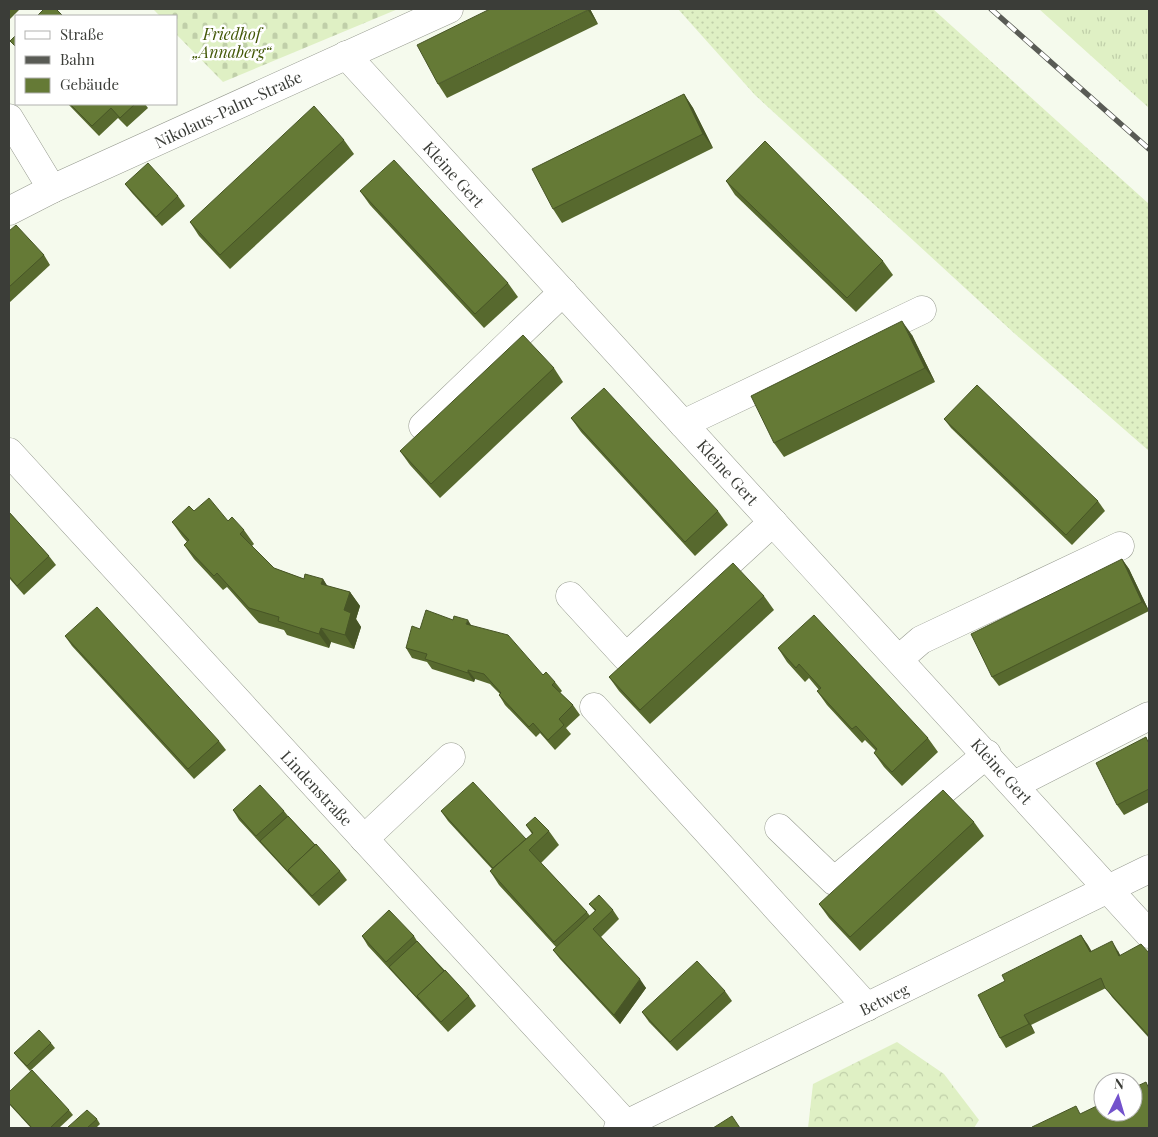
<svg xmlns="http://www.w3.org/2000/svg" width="1158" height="1137" viewBox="0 0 1158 1137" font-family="'Playfair Display',serif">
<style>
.grass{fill:url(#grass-tufts)}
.forest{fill:url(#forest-crowns)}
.cemetery{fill:url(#cemetery-stones)}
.garden{fill:url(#garden-dots)}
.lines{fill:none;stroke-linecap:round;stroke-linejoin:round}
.minor-casing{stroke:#979b90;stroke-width:29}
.minor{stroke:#fff;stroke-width:28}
.rail-casing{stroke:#595b55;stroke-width:5.5}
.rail{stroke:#fff;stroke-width:4;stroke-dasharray:11;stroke-linecap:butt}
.wall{fill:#57692e}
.shaded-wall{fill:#475526}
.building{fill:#657a36;stroke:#475526}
.labels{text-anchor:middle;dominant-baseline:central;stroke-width:5;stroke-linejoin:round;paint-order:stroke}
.park-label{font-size:16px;font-style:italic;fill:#435807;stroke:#fff}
.street-label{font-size:16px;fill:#3b3d38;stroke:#fff}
</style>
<defs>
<pattern id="grass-tufts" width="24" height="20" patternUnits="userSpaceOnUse" patternTransform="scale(1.25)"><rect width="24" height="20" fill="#dff0c4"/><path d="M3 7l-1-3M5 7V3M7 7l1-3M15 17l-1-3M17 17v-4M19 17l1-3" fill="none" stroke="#c0cfa9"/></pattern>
<pattern id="forest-crowns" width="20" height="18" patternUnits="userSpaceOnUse" patternTransform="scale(1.25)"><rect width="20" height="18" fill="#dff0c4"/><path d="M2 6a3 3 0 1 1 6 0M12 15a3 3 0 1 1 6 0" fill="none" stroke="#c0cfa9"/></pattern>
<pattern id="cemetery-stones" width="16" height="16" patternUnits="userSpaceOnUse" patternTransform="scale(1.25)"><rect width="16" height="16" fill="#dff0c4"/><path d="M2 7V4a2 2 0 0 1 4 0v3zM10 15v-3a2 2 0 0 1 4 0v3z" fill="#c0cfa9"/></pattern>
<pattern id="garden-dots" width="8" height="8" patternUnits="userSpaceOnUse" patternTransform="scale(1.25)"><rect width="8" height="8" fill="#dff0c4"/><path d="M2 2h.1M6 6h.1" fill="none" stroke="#c0cfa9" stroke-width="1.8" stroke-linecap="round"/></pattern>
</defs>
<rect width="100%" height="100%" fill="#f5faed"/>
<polygon class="grass" points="1039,9 1149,9 1149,108"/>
<polygon class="forest" points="897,1042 944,1074 979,1120 974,1128 808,1128 813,1084"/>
<polygon class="cemetery" points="153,9 398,9 223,82 176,34 176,16 160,16"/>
<polygon class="garden" points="678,9 933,9 1149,204 1149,451 1014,333 755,95"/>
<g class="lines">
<defs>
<g id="minor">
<polyline points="346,55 1149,934"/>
<polyline points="9,118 52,189"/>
<polyline points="9,211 52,189 449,9"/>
<polyline points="683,424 922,310"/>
<polyline points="423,426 563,292"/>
<polyline points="9,452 626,1124"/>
<polyline points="570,596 626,657 773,522"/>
<polyline points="899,659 921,640 1120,546"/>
<polyline points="594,707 867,1007"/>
<polyline points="1014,785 1149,716"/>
<polyline points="779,828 834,881 987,754"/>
<polyline points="364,839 451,757"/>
<polyline points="618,1128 1149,869"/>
</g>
</defs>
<use href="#minor" class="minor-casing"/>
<use href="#minor" class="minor"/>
<defs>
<polyline id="rail" points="991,9 1149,149"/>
</defs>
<use href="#rail" class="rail-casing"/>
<use href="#rail" class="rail"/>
</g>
<g class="wall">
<polygon points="9,9 20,9 9,20"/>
<polygon points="590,9 598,24 447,98 438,84"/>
<polygon points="684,94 693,108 713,148 562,223 553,209"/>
<polygon points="68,104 145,104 148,108 127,127 118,118 99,136"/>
<polygon points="344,140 354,154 230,269 199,236 190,222"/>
<polygon points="726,181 883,261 893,275 856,312 735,195"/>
<polygon points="125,184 178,196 185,206 162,226 132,193"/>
<polygon points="360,191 508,283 518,297 484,328 370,205"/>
<polygon points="9,231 44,255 50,265 9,303"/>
<polygon points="912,335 935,382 784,457 774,443"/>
<polygon points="554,368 563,382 440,498 410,465 400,451"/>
<polygon points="571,418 718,511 728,525 695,556 581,432"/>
<polygon points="944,419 1098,501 1105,511 1072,545 951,428"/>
<polygon points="194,511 228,521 244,530 254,544 252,546 274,568 304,579 323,579 327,586 350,592 360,606 356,619 361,627 354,649 331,642 329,648 287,635 284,630 259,623 227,587 223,590 194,559 184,545 187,542 182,536 172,522"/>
<polygon points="9,512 49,556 56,565 24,595 9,578"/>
<polygon points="1122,559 1129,569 1149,611 999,686 992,677"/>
<polygon points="764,596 774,610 650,724 619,691 609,677"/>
<polygon points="453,620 471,626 543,675 555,682 562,691 560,693 573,705 580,715 566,728 571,734 555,750 540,733 536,737 505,705 499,695 500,694 490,684 475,679 474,682 432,669 427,662 412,658 406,648 420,629"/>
<polygon points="65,636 219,741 226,750 194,779 72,646"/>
<polygon points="778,648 928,738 938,752 902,786 884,767 874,753 876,751 865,740 862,743 827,705 817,691 819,690 809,678 805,682 787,662"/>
<polygon points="1149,742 1149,802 1124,815 1117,805"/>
<polygon points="233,810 284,811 288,816 340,871 347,880 319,906 239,820"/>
<polygon points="441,811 526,839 532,834 526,825 549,831 559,845 541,863 587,912 590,916 595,911 589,904 613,910 619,919 601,937 646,988 620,1024 560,959 553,950 556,947 499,885 490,871 492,869 448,821"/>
<polygon points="974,822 984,836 860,951 829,918 819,904"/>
<polygon points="1081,935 1091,951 1118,951 1120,955 1149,953 1149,1038 1112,997 1106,988 1031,1025 1035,1033 1006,1048 1000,1038 1005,981"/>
<polygon points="362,936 414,936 417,941 469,996 476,1006 448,1032 368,946"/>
<polygon points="725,991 732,1001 677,1051 649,1022 642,1012"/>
<polygon points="51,1043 55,1048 30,1071 18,1058 14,1053"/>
<polygon points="9,1092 69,1110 73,1115 59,1128 31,1128 9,1104"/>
<polygon points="97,1119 100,1124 96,1128 69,1128"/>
</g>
<g class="shaded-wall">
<polygon points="587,9 590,9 598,24"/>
<polygon points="684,94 693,108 713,148 703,134"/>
<polygon points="902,321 912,335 935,382 925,368"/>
<polygon points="1122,559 1129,569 1149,611 1142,602"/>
<polygon points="323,579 332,593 321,584"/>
<polygon points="350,592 360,606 356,619 361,627 354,649 345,635 344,610"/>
<polygon points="468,620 474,630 466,624"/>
<polygon points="321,628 331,642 329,648 319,634"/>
<polygon points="468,670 475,679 474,682 468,673"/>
<polygon points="1081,935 1088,945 1097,961 1090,952"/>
<polygon points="1112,941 1118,951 1125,965 1119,956"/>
<polygon points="640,979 646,988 620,1024 614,1015"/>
<polygon points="1024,1015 1031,1025 1035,1033 1029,1024"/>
</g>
<g class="building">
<polygon points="44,9 56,9 63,16 37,16"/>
<polygon points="490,9 587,9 588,10 438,84 417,45"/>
<polygon points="16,35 16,47 10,41"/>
<polygon points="684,94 703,134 553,209 532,169"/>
<polygon points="70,104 135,104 120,118 111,108 92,126"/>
<polygon points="314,106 344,140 220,255 190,222"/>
<polygon points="765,141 883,261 847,298 726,181"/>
<polygon points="394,160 508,283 475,314 360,191"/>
<polygon points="148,163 178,196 156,217 125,184"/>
<polygon points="16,225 44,255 9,287 9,231"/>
<polygon points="902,321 925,368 774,443 751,396"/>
<polygon points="523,335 554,368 431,484 400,451"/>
<polygon points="977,385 1098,501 1066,535 944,419"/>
<polygon points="604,388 718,511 685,542 571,418"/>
<polygon points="209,498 228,521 232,517 244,530 240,534 274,568 304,579 305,574 323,579 321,584 350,592 344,610 351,613 345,635 321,628 319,634 278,621 279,617 249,608 217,573 214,576 184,545 189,540 172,522 189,506 194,511"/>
<polygon points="9,512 49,556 17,586 9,576"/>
<polygon points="1122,559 1142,602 992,677 971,634"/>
<polygon points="733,563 764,596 640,710 609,677"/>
<polygon points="97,607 219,741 188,769 65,636"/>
<polygon points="426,610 453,620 454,616 468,620 466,624 508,635 543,675 546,672 555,682 552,685 573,705 559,719 564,725 548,740 533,723 529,727 499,695 501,693 484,674 468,670 468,673 425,659 427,654 406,648 412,626 420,629"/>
<polygon points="814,615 928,738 892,772 874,753 877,749 856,726 852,729 817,691 821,688 799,664 796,668 778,648"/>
<polygon points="1146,737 1148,742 1149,742 1149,789 1117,805 1096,763"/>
<polygon points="473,782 526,839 493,868 441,811"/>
<polygon points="260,785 284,811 256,836 233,810"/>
<polygon points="943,790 974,822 850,937 819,904"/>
<polygon points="288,816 315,845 288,870 291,875 260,841"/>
<polygon points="535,817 549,831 529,850 587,912 554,942 490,871 533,833 526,825"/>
<polygon points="316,844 340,871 312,896 288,870"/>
<polygon points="599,895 613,910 593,929 640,979 614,1015 553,950 596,910 589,904"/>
<polygon points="389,910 414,936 386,962 362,936"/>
<polygon points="1081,935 1090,952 1112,941 1119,956 1141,944 1149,953 1149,1036 1105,988 1101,978 1024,1015 1029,1024 1000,1038 978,995 1005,981 1002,975"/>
<polygon points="417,941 444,971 417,996 420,1001 389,967"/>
<polygon points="697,961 725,991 670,1042 642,1012"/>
<polygon points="445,970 469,996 441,1022 417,996"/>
<polygon points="39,1030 51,1043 27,1066 14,1053"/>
<polygon points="32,1070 69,1110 50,1128 32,1128 9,1103 9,1092"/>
<polygon points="1146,1082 1149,1089 1149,1128 1033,1128 1032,1127 1076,1106 1080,1114 1103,1103 1103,1112 1133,1112 1133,1088"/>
<polygon points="87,1110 97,1119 87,1128 69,1128 68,1127"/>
<polygon points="732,1116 740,1128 713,1128"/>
</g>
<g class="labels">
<g class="park-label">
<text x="232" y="33">Friedhof<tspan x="232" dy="18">„Annaberg“</tspan></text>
</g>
<g class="street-label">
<text transform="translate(228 109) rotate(-25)">Nikolaus-Palm-Straße</text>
<text transform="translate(454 174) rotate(48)">Kleine Gert</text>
<text transform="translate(728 472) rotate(48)">Kleine Gert</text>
<text transform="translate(1002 771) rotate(48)">Kleine Gert</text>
<text transform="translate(317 788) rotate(47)">Lindenstraße</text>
<text transform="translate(884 999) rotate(-26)">Betweg</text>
</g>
</g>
<rect width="1158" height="1137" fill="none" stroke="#3b3d38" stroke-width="20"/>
<rect x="15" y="15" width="162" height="90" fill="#ffffff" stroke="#b1b1af"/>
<rect x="25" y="31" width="25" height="8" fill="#ffffff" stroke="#b1b1af"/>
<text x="60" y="40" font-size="15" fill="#3b3d38">Straße</text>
<rect x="25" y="56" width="25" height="8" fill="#595b55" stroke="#b1b1af"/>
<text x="60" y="65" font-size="15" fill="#3b3d38">Bahn</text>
<rect x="25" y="78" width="25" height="15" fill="#657a36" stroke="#b1b1af"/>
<text x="60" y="90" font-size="15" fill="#3b3d38">Gebäude</text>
<g transform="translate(1118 1097) rotate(5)"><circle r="24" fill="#ffffff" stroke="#b1b1af"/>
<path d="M0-4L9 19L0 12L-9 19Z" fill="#7352cc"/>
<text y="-8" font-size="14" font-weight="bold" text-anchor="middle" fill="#3b3d38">N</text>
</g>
</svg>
